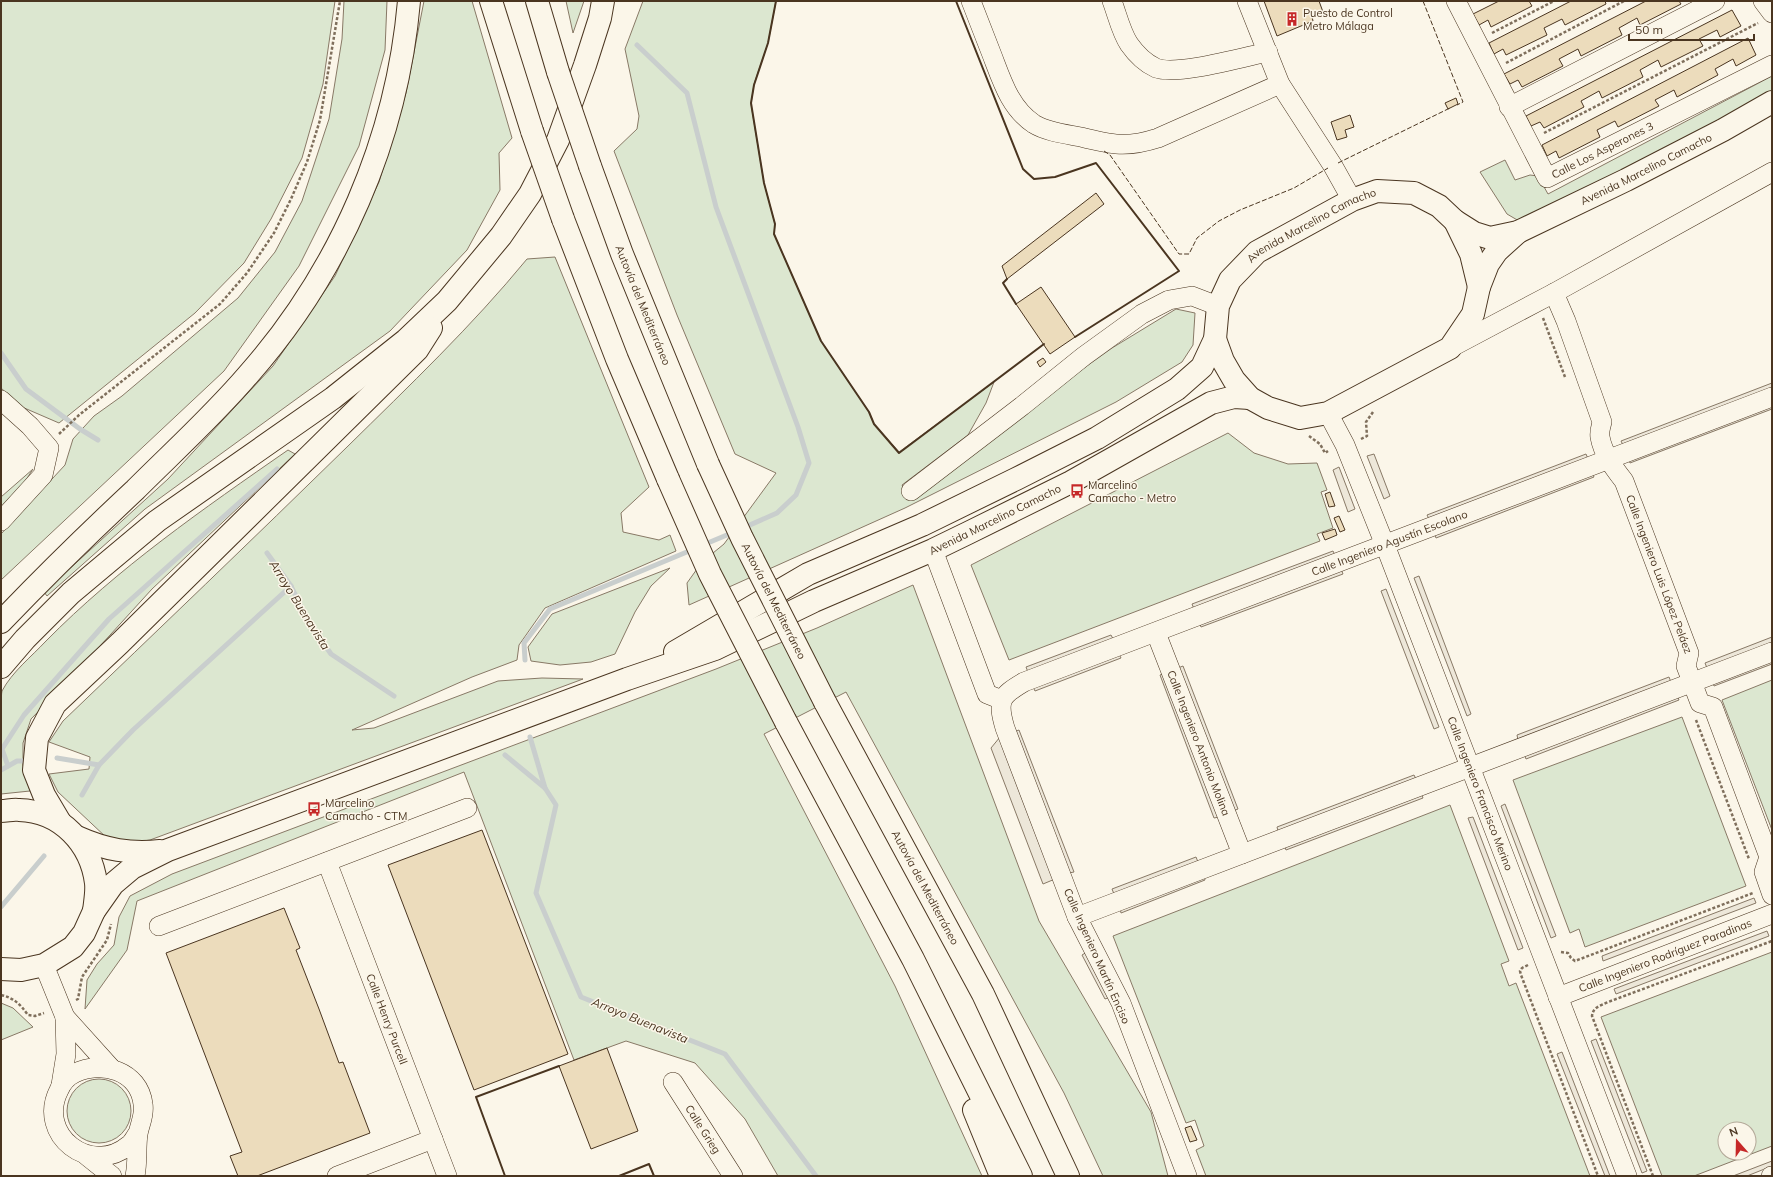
<svg xmlns="http://www.w3.org/2000/svg" width="1773" height="1177" viewBox="0 0 1773 1177" font-family="Mulish,sans-serif">
<style>
.green{fill:#dce7d0;stroke:#887966;fill-rule:evenodd}
.parking{fill:#ede7d9;stroke:#887966}
.lines{fill:none;stroke-linecap:round;stroke-linejoin:round}
.stream{stroke:#c9cecd;stroke-width:5}
.building{fill:#ecdcbc;stroke:#4a3520}
.minor-casing{stroke:#4a3520;stroke-width:20}
.major-casing{stroke:#4a3520;stroke-width:24}
.highway-casing{stroke:#4a3520;stroke-width:24}
.path{stroke:#7f6f5c;stroke-width:2.5;stroke-dasharray:3 2;stroke-linecap:butt}
.minor{stroke:#fbf6e9;stroke-width:19}
.major{stroke:#fbf6e9;stroke-width:22}
.highway{stroke:#fbf6e9;stroke-width:22}
.highway-bridge-casing{stroke:#4a3520;stroke-width:24;stroke-linecap:butt}
.highway-bridge{stroke:#fbf6e9;stroke-width:22}
.fence{stroke:#4a3520;stroke-width:1;stroke-dasharray:5 2;stroke-linecap:butt}
.wall{stroke:#4a3520;stroke-width:2}
.labels{text-anchor:middle;dominant-baseline:central;stroke-width:3;stroke-linejoin:round;paint-order:stroke}
.poi-label{font-size:11px;fill:#4a3520;stroke:#fbf6e9;text-anchor:start}
.street-label{font-size:11px;fill:#4a3520;stroke:#fbf6e9}
.water-label{font-size:12px;font-style:italic;fill:#4a3520;stroke:#fbf6e9}
</style>
<rect width="100%" height="100%" fill="#fbf6e9"/>
<g class="green">
<polygon points="1,1 335,1 323,84 302,158 271,219 244,263 195,313 59,423 22,407 1,388"/>
<polygon points="344,1 387,1 385,50 359,146 299,266 224,371 1,580 1,534 65,465 73,439 94,416 122,396 238,298 275,252 302,201 329,119 342,39"/>
<polygon points="424,1 472,1 512,138 499,153 500,190 467,250 390,331 145,509 47,596 44,592 168,479 273,366 335,276 379,182 406,93"/>
<polygon points="566,1 584,1 573,33"/>
<polygon points="643,1 776,1 768,43 754,84 751,104 764,183 775,224 774,234 821,341 869,412 874,424 899,452 994,382 986,403 968,435 902,485 910,498 1038,401 1112,348 1176,309 1195,313 1193,345 1182,362 1116,402 905,508 689,605 687,583 702,562 724,544 776,473 735,454 677,315 614,151 637,129 639,116 625,49"/>
<polygon points="1772,76 1772,91 1623,172 1519,221 1507,214 1480,172 1505,160 1515,180 1530,175 1538,176 1548,194"/>
<path d="M555,257L649,487L621,513L623,532L659,540L670,535L676,551L545,608L519,645L517,660L472,677L352,730L374,728L498,681L542,678L583,679L150,840L137,842L108,839L58,792L49,774L89,769L90,757L49,742L63,721C158,630 253,539 347,447C409,386 472,326 527,259Z"/>
<polygon points="1228,433 1254,453 1288,464 1317,463 1327,490 1321,492 1333,528 1317,534 1320,541 1009,660 971,565"/>
<path d="M288,450L295,454L152,589L69,680L31,719L23,743V765L30,791L1,794C1,780 0,698 2,691C12,672 31,657 46,641C118,568 203,509 288,450Z"/>
<polygon points="33,469 24,483 1,507 1,497"/>
<polygon points="670,568 651,586 635,612 615,654 591,662 560,665 531,661 528,647 552,614"/>
<polygon points="913,585 1039,921 1151,1112 1168,1176 1103,1176 1064,1093 846,692 764,734 895,986 982,1176 778,1176 745,1119 695,1063 626,1041 574,1060 464,772 137,901 127,950 85,1009 87,980 97,964 114,945 119,917 130,896 172,874 716,669 817,628"/>
<polygon points="1772,680 1772,830 1722,700"/>
<polygon points="1682,717 1746,886 1585,947 1579,929 1570,933 1513,780"/>
<polygon points="1450,805 1509,961 1501,964 1509,986 1516,983 1590,1176 1206,1176 1196,1150 1204,1146 1195,1120 1186,1123 1113,936"/>
<path d="M1772,952V1146L1694,1176H1662L1601,1017ZM1725,1129H1749V1153H1725Z"/>
<polygon points="1,1003 13,1008 33,1027 1,1040"/>
<circle cx="99" cy="1111" r="32"/>
</g>
<g class="parking">
<polygon points="1772,383 1772,388 1623,445 1621,441"/>
<polygon points="1772,404 1772,409 1630,463 1628,459"/>
<polygon points="1374,454 1390,496 1384,499 1367,456"/>
<polygon points="1586,454 1588,459 1429,519 1427,515"/>
<polygon points="1339,467 1355,509 1348,512 1333,470"/>
<polygon points="1592,473 1594,477 1436,538 1434,533"/>
<polygon points="1333,551 1335,555 1194,609 1192,604"/>
<polygon points="1341,569 1343,574 1201,627 1199,622"/>
<polygon points="1419,576 1471,714 1467,716 1414,578"/>
<polygon points="1386,589 1439,727 1434,729 1381,591"/>
<polygon points="1111,635 1113,639 1028,672 1026,667"/>
<polygon points="1772,637 1772,643 1707,668 1705,663"/>
<polygon points="1119,654 1121,658 1035,691 1033,687"/>
<polygon points="1772,659 1772,664 1714,686 1712,682"/>
<polygon points="1183,666 1238,809 1233,811 1178,668"/>
<polygon points="1165,673 1219,817 1214,818 1160,675"/>
<polygon points="1669,677 1671,682 1518,740 1517,735"/>
<polygon points="1677,695 1679,700 1526,759 1524,754"/>
<polygon points="1019,730 1074,872 1069,873 1014,732"/>
<polygon points="1000,737 1055,879 1043,884 991,748"/>
<polygon points="1414,775 1416,779 1278,831 1277,827"/>
<polygon points="1421,793 1423,798 1286,850 1284,845"/>
<polygon points="1505,804 1556,936 1551,938 1501,806"/>
<polygon points="1473,817 1523,948 1518,950 1468,818"/>
<polygon points="1196,857 1198,862 1114,894 1112,889"/>
<polygon points="1204,876 1205,880 1121,913 1120,908"/>
<polygon points="1754,898 1756,903 1603,961 1602,956"/>
<polygon points="1767,931 1769,936 1616,994 1614,989"/>
<polygon points="1087,952 1110,997 1105,999 1082,955"/>
<polygon points="1596,1039 1647,1171 1642,1173 1591,1041"/>
<polygon points="1562,1052 1610,1176 1605,1176 1557,1054"/>
<polygon points="1772,1161 1772,1166 1747,1176 1733,1176"/>
</g>
<g class="lines">
<g class="stream">
<polyline points="637,45 687,93 716,207 798,427 809,463 796,495 777,513 743,528"/>
<polyline points="1,353 26,389 80,429 98,440"/>
<polyline points="703,545 734,532"/>
<polyline points="267,553 291,586 308,621 331,654 394,696"/>
<polyline points="525,660 524,643 550,609 694,549"/>
<polyline points="530,737 545,788"/>
<polyline points="505,755 545,788 556,805 536,893 581,997 725,1054 816,1176"/>
<polyline points="57,758 99,765"/>
<polyline points="8,766 2,749 24,715 109,619 277,469"/>
<polyline points="1,770 17,761 23,761"/>
<polyline points="82,795 99,765 133,730 291,586"/>
<polyline points="1,907 44,856"/>
</g>
</g>
<g class="building">
<polygon points="1264,1 1319,1 1323,12 1312,17 1313,21 1277,36"/>
<polygon points="1499,1 1529,1 1532,6 1491,27 1488,20 1479,25 1473,14"/>
<polygon points="1571,1 1605,1 1606,4 1565,25 1562,19 1544,28 1547,35 1506,55 1503,49 1494,54 1489,43"/>
<polygon points="1646,1 1679,1 1681,4 1640,25 1637,18 1619,28 1622,35 1581,56 1578,49 1559,59 1563,66 1522,87 1518,80 1510,84 1504,74"/>
<polygon points="1732,10 1741,26 1720,37 1717,30 1699,39 1703,46 1661,67 1658,60 1640,70 1643,77 1602,98 1599,91 1581,101 1584,107 1544,128 1540,122 1531,126 1526,116"/>
<polygon points="1748,38 1756,55 1736,66 1733,59 1715,69 1718,75 1677,97 1674,90 1655,100 1659,106 1618,127 1615,121 1597,130 1600,137 1559,158 1556,151 1547,156 1542,145"/>
<polygon points="1456,98 1458,104 1448,109 1445,103"/>
<polygon points="1350,115 1354,127 1345,130 1347,137 1337,140 1331,122"/>
<polygon points="1096,193 1104,204 1007,279 1002,266"/>
<polygon points="1041,287 1075,337 1050,354 1016,304"/>
<polygon points="1043,358 1046,362 1040,367 1037,362"/>
<polygon points="1330,492 1335,506 1329,507 1325,494"/>
<polygon points="1339,516 1345,530 1340,532 1334,518"/>
<polygon points="1335,529 1337,535 1325,540 1322,533"/>
<polygon points="482,830 568,1054 474,1090 388,865"/>
<polygon points="284,908 300,948 296,950 319,1009 339,1063 343,1062 370,1133 257,1176 238,1176 230,1156 242,1152 166,953"/>
<polygon points="607,1048 638,1131 591,1149 559,1066"/>
<polygon points="1191,1126 1197,1140 1190,1142 1185,1128"/>
</g>
<g class="lines">
<defs>
<g id="minor">
<path d="M971,1C978,19 985,37 992,55C1002,81 1010,108 1034,124C1047,132 1066,134 1081,137C1112,145 1127,148 1158,138L1280,84"/>
<path d="M1112,1C1117,14 1121,32 1129,44C1136,54 1145,63 1156,68C1177,76 1244,57 1268,52"/>
<polyline points="1247,1 1280,84 1333,166 1352,200"/>
<path id="s1" d="M1456,1L1547,178L1772,65"/>
<polyline points="1763,1 1772,13"/>
<polyline points="1509,107 1715,1"/>
<path id="s2" d="M1554,293L1566,321L1602,422C1601,426 1599,432 1600,437C1603,454 1614,468 1624,481L1689,653L1686,666L1700,703L1713,707L1769,857L1764,872L1772,895"/>
<polyline points="1450,348 1554,293 1772,172"/>
<polyline points="1,400 30,426 49,448 43,475 1,521"/>
<path id="s3" d="M1328,413L1345,445L1385,545L1627,1176"/>
<polyline points="911,491 1022,406 1084,356 1142,314 1169,300 1192,296 1218,306"/>
<polyline points="933,550 987,694 1002,700"/>
<path id="s4" d="M1156,633L1242,854"/>
<path id="s5" d="M327,862L447,1176"/>
<polyline points="1077,917 1772,652"/>
<polyline points="159,926 467,808"/>
<polyline points="44,965 65,1017 111,1068"/>
<path id="s6" d="M1558,997L1772,914"/>
<path id="s7" d="M673,1082L733,1176"/>
<polyline points="61,1085 66,1054 65,1017"/>
<polyline points="87,1156 112,1176"/>
<path d="M135,1176C138,1162 136,1148 138,1134C140,1123 145,1115 143,1104C139,1071 102,1060 75,1073C68,1076 62,1083 59,1090C36,1135 91,1177 129,1145C133,1142 135,1137 138,1133"/>
<polyline points="337,1176 433,1139"/>
<path id="s8" d="M1187,1176L1121,1003L1077,917L1005,728C997,701 1000,696 1024,682L1772,397"/>
<polyline points="1771,1176 1772,1176"/>
</g>
<g id="major">
<polyline points="1455,221 1471,254 1479,287"/>
<polyline points="1215,339 1223,361 1234,380 1250,398 1268,408 1300,418 1328,413 1450,348 1473,314 1479,287 1488,264 1497,251 1518,232"/>
<path id="s9" d="M675,652L808,574L922,525L1016,479L1097,438L1177,389L1202,367L1215,339L1218,306L1230,280L1257,252L1352,200L1377,191L1414,193L1439,206L1455,221L1474,233L1490,238L1518,232L1626,180L1723,130L1772,102"/>
<path d="M1,811C7,811 13,809 19,810C61,811 91,844 96,883C97,892 95,902 94,911"/>
<path d="M77,837C106,850 130,854 160,851"/>
<path id="s10" d="M1,969L21,970L44,965L73,947L84,933L94,911L113,884L132,868L168,850L627,679L715,649L814,601L933,550L968,533L1071,482L1211,403L1234,397L1250,398"/>
</g>
<g id="highway">
<polyline points="491,1 532,131"/>
<polyline points="537,1 558,72"/>
<path id="s11" d="M590,166L622,254L708,464"/>
<polyline points="563,219 617,359 668,479"/>
<path d="M1,622C44,577 89,533 135,490C173,452 213,416 248,375C340,271 397,139 409,1"/>
<polyline points="1,667 25,639 71,593 157,521 333,398 406,340 447,301 501,236 530,194 558,140 585,65 600,18 603,1"/>
<path id="s12" d="M825,702L983,994L1068,1176"/>
<polyline points="786,722 913,959 1021,1176"/>
<polyline points="60,822 44,795 34,770 37,738 55,704 120,643 417,350 431,328"/>
<polyline points="974,1110 1001,1176"/>
</g>
</defs>
<use href="#minor" class="minor-casing"/>
<use href="#major" class="major-casing"/>
<use href="#highway" class="highway-casing"/>
<g class="path">
<polyline points="1492,33 1554,1"/>
<polyline points="1506,63 1624,1"/>
<polyline points="1544,133 1758,23"/>
<polyline points="1543,318 1565,377"/>
<polyline points="59,434 79,415 220,304 247,273 274,233 291,199 307,162 320,120 340,1"/>
<polyline points="1309,436 1320,444 1325,453 1328,451"/>
<polyline points="1361,439 1367,436 1366,422 1373,412"/>
<polyline points="1696,720 1749,859"/>
<polyline points="1561,952 1568,953 1571,958 1575,961 1753,893"/>
<polyline points="1528,965 1522,968 1520,971 1521,975 1598,1176"/>
<path d="M1,995C14,998 20,1004 28,1015L35,1016L44,1013"/>
<polyline points="76,1000 78,999 82,977 107,940 111,924"/>
<path d="M1653,1176L1592,1016C1593,1007 1600,1006 1608,1002L1772,941"/>
</g>
<use href="#minor" class="minor"/>
<use href="#major" class="major"/>
<use href="#highway" class="highway"/>
<defs>
<g id="highway-bridge">
<polyline points="558,72 590,166"/>
<polyline points="532,131 563,219"/>
<path id="s13" d="M708,464L742,538L825,702"/>
<polyline points="668,479 710,574 786,722"/>
</g>
</defs>
<use href="#highway-bridge" class="highway-bridge-casing"/>
<use href="#highway-bridge" class="highway-bridge"/>
<g class="fence">
<polyline points="1423,1 1463,102 1457,105"/>
<polyline points="1104,151 1110,155 1179,254 1189,254 1197,238 1219,221 1240,210 1294,188 1328,168"/>
<polyline points="1338,163 1450,108"/>
</g>
<g class="wall">
<polyline points="776,1 768,43 754,85 751,103 764,183 775,224 774,234 821,341 869,412 874,424 899,453 1044,344"/>
<polyline points="956,1 1023,169 1034,179 1055,177 1096,163 1179,271 1075,337"/>
<polyline points="1007,279 1003,283 1016,304"/>
<polyline points="505,1176 476,1097 559,1066"/>
<polyline points="619,1176 649,1164 654,1176"/>
</g>
</g>
<defs>
<symbol id="building-bare" viewBox="-9 -9 18 18"><path d="M-4-6H4V6H1V3H-1V6H-4ZM-2.5-4.3h1.7v1.8h-1.7ZM.8-4.3h1.7v1.8H.8ZM-2.5-1h1.7V.8h-1.7ZM.8-1h1.7V.8H.8Z" fill="#c62828" stroke="#fbf6e9" stroke-width="2.5" paint-order="stroke"/></symbol>
<symbol id="bus-bare" viewBox="-9 -9 18 18"><path d="M-5-6H5V4H4V6H2V4H-2V6H-4V4H-5ZM-3.5-4V0h7V-4ZM-3.5 1.2v1.5H-2V1.2ZM2 1.2v1.5H3.5V1.2Z" fill="#c62828" stroke="#fbf6e9" stroke-width="2.5" paint-order="stroke"/></symbol>
</defs>
<g fill-rule="evenodd">
<use href="#building-bare" x="1282" y="9" width="20" height="20"/>
<use href="#bus-bare" x="1067" y="481" width="20" height="20"/>
<use href="#bus-bare" x="304" y="799" width="20" height="20"/>
</g>
<g class="labels">
<g class="poi-label">
<text x="1303" y="13">Puesto de Control<tspan x="1303" dy="13">Metro Málaga</tspan></text>
<text x="1088" y="485">Marcelino<tspan x="1088" dy="13">Camacho - Metro</tspan></text>
<text x="325" y="803">Marcelino<tspan x="325" dy="13">Camacho - CTM</tspan></text>
</g>
<g class="street-label">
<text stroke="none"><textPath href="#s1" startOffset="261">Calle Los Asperones 3</textPath></text>
<text stroke="none"><textPath href="#s9" startOffset="1165">Avenida Marcelino Camacho</textPath></text>
<text stroke="none"><textPath href="#s9" startOffset="793">Avenida Marcelino Camacho</textPath></text>
<text stroke="none"><textPath href="#s11" startOffset="149">Autovía del Mediterráneo</textPath></text>
<text stroke="none"><textPath href="#s10" startOffset="1109">Avenida Marcelino Camacho</textPath></text>
<text stroke="none"><textPath href="#s8" startOffset="932">Calle Ingeniero Agustín Escolano</textPath></text>
<text stroke="none"><textPath href="#s2" startOffset="303">Calle Ingeniero Luis López Peláez</textPath></text>
<text stroke="none"><textPath href="#s13" startOffset="152">Autovía del Mediterráneo</textPath></text>
<text stroke="none"><textPath href="#s4" startOffset="118">Calle Ingeniero Antonio Molina</textPath></text>
<text stroke="none"><textPath href="#s3" startOffset="410">Calle Ingeniero Francisco Merino</textPath></text>
<text stroke="none"><textPath href="#s12" startOffset="211">Autovía del Mediterráneo</textPath></text>
<text stroke="none"><textPath href="#s6" startOffset="115">Calle Ingeniero Rodríguez Paradinas</textPath></text>
<text transform="translate(1097 956) rotate(66)">Calle Ingeniero Martín Enciso</text>
<text stroke="none"><textPath href="#s5" startOffset="168">Calle Henry Purcell</textPath></text>
<text stroke="none"><textPath href="#s7" startOffset="56">Calle Grieg</textPath></text>
</g>
<g class="water-label">
<text transform="translate(300 605) rotate(58)">Arroyo Buenavista</text>
<text transform="translate(640 1020) rotate(22)">Arroyo Buenavista</text>
</g>
</g>
<rect width="1773" height="1177" fill="none" stroke="#4a3520" stroke-width="4"/>
<g transform="translate(1737 1141) rotate(340)"><circle r="19" fill="#fbf6e9" stroke="#b4a999"/>
<path d="M0-3L7 15L0 10L-7 15Z" fill="#c62828"/>
<text y="-6" font-size="11" font-weight="bold" text-anchor="middle" fill="#4a3520">N</text>
</g>
<path d="M1629 34v6h125v-6" fill="none" stroke="#4a3520" stroke-width="2"/>
<text x="1635" y="34" font-size="12" fill="#4a3520" stroke="#fbf6e9" stroke-width="3" paint-order="stroke">50 m</text>
</svg>
